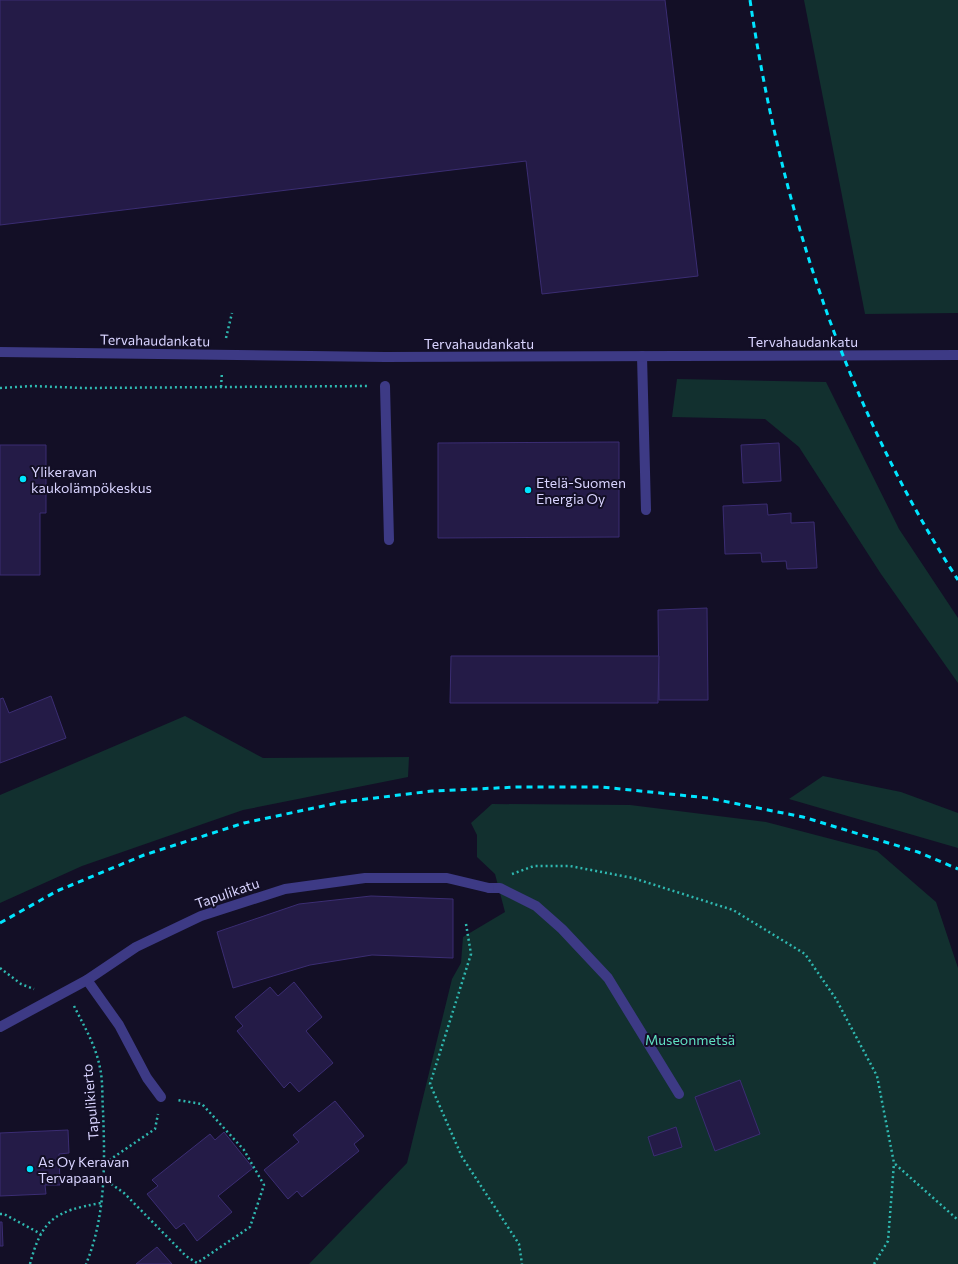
<svg xmlns="http://www.w3.org/2000/svg" width="958" height="1264" viewBox="0 0 958 1264" font-family="Commissioner,sans-serif">
<style>
.green{fill:#12302f}
.building{fill:#241b47;stroke:#3b2d73}
.lines{fill:none;stroke-linecap:round;stroke-linejoin:round}
.path{stroke:#2fb8b0;stroke-width:2.5;stroke-dasharray:2 3;stroke-linecap:butt}
.lane{stroke:#3d3a85;stroke-width:10}
.street{stroke:#3d3a85;stroke-width:10}
.rail{stroke:#00e5ff;stroke-width:3;stroke-dasharray:6 5;stroke-linecap:butt}
.poi-dot{fill:#00e5ff;stroke:#130f26;stroke-width:1.5}
.labels{text-anchor:middle;dominant-baseline:central;stroke-width:4;stroke-linejoin:round;paint-order:stroke}
.street-label{font-size:14px;fill:#d9d4ff;stroke:#130f26}
.poi-label{font-size:14px;fill:#d9d4ff;stroke:#130f26;text-anchor:start}
.park-label{font-size:14px;fill:#5fe0c0;stroke:#130f26}
</style>
<rect width="100%" height="100%" fill="#130f26"/>
<g class="green">
<polygon points="804,0 958,0 958,313 865,314"/>
<polygon points="677,379 826,382 899,529 958,618 958,683 881,574 799,447 765,419 672,417"/>
<polygon points="185,716 263,758 409,757 408,777 243,810 82,866 0,903 0,795"/>
<polygon points="823,776 901,792 958,813 958,848 789,799"/>
<polygon points="492,804 630,805 766,822 877,851 936,902 958,968 958,1264 309,1264 407,1163 452,979 461,963 463,937 505,912 495,874 477,857 477,835 471,823"/>
</g>
<g class="building">
<polygon points="0,0 665,0 698,276 542,294 526,161 0,225"/>
<polygon points="619,442 619,537 438,538 438,443"/>
<polygon points="779,443 781,481 743,483 741,445"/>
<polygon points="0,445 46,445 46,513 40,513 40,575 0,575"/>
<polygon points="767,504 768,515 791,513 791,523 814,522 817,568 787,569 786,561 762,562 761,553 725,554 723,506"/>
<polygon points="707,608 708,700 659,700 658,610"/>
<polygon points="451,656 659,656 658,703 450,703"/>
<polygon points="51,696 66,738 0,763 0,699 3,698 9,713"/>
<polygon points="371,896 453,899 453,958 372,955 310,965 233,988 217,932 299,904"/>
<polygon points="294,982 322,1017 306,1031 333,1063 299,1092 290,1082 284,1088 237,1031 243,1026 235,1017 270,987 278,996"/>
<polygon points="740,1080 760,1134 715,1151 695,1097"/>
<polygon points="335,1101 364,1136 354,1144 359,1151 302,1197 297,1191 288,1199 264,1170 299,1142 293,1135"/>
<polygon points="676,1127 682,1147 654,1156 648,1137"/>
<polygon points="68,1130 69,1153 59,1154 60,1185 45,1185 46,1194 0,1196 0,1133"/>
<polygon points="224,1132 253,1168 218,1196 232,1212 197,1241 184,1223 176,1229 147,1194 158,1186 152,1180 210,1134 215,1140"/>
<polygon points="0,1222 2,1222 3,1246 0,1246"/>
<polygon points="157,1247 172,1264 136,1264"/>
</g>
<g class="lines">
<g class="path">
<polyline points="226,338 232,313"/>
<polyline points="221,387 222,372"/>
<polyline points="0,388 32,386 84,388 369,386"/>
<polyline points="512,874 534,866 570,866 633,878 733,910 805,954 836,999 877,1076 894,1163 958,1220"/>
<polyline points="466,924 471,954 430,1084 462,1157 519,1244 522,1264"/>
<polyline points="0,968 21,984 34,989"/>
<path d="M74,1006C84,1026 96,1046 100,1068C103,1081 102,1097 103,1111C105,1162 106,1216 86,1264"/>
<polyline points="105,1163 155,1129 158,1114"/>
<polyline points="103,1178 124,1193 186,1256 197,1263 250,1227 264,1185 244,1150 202,1104 177,1100"/>
<polyline points="0,1214 4,1214 41,1234"/>
<path d="M30,1264C42,1218 56,1211 101,1203"/>
<polyline points="874,1264 888,1241 894,1163"/>
</g>
<g class="lane">
<polyline points="642,356 646,510"/>
<polyline points="385,386 389,540"/>
<polyline points="489,888 500,888 536,906 562,929 608,978 679,1094"/>
<polyline points="87,980 119,1025 147,1078 161,1097"/>
</g>
<g class="street">
<polyline points="0,352 385,357 958,355"/>
<polyline points="0,1027 87,980 136,947 201,916 285,889 365,878 447,878 489,888"/>
</g>
<g class="rail">
<path d="M750,0C780,204 845,406 958,580"/>
<polyline points="0,923 57,891 144,855 244,823 342,802 432,791 518,787 602,787 708,798 803,817 918,852 958,869"/>
</g>
</g>
<g class="poi-dot">
<circle cx="23" cy="479" r="4"/>
<circle cx="528" cy="490" r="4"/>
<circle cx="30" cy="1169" r="4"/>
</g>
<g class="labels">
<g class="street-label">
<text transform="translate(155 340) rotate(1)">Tervahaudankatu</text>
<text x="803" y="341">Tervahaudankatu</text>
<text x="479" y="343">Tervahaudankatu</text>
<text transform="translate(227 893) rotate(-19)">Tapulikatu</text>
<text transform="translate(90 1102) rotate(-95)">Tapulikierto</text>
</g>
<g class="poi-label">
<text x="31" y="471">Ylikeravan<tspan x="31" dy="16">kaukolämpökeskus</tspan></text>
<text x="536" y="482">Etelä-Suomen<tspan x="536" dy="16">Energia Oy</tspan></text>
<text x="38" y="1161">As Oy Keravan<tspan x="38" dy="16">Tervapaanu</tspan></text>
</g>
<g class="park-label">
<text x="690" y="1039">Museonmetsä</text>
</g>
</g>
</svg>
